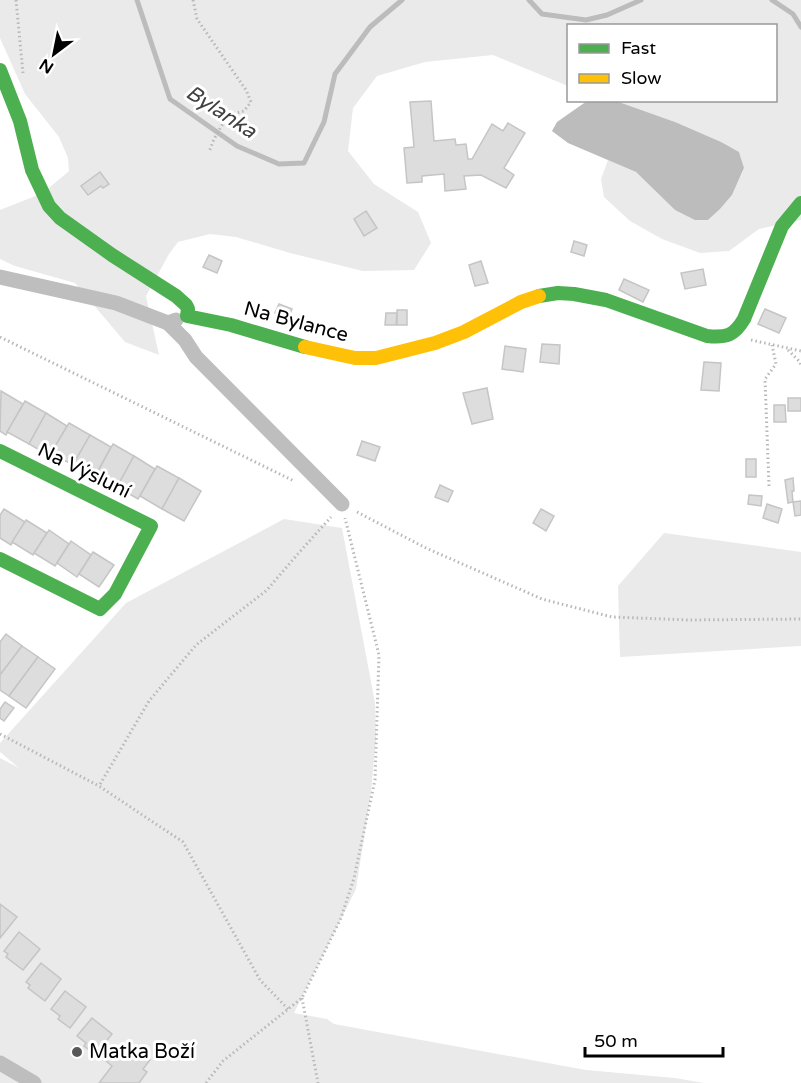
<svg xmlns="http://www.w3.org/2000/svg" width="801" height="1083" viewBox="0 0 801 1083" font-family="'Varela Round',sans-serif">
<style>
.green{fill:#eaeaea}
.water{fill:#bcbcbc}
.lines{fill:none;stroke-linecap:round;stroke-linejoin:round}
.stream{stroke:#bcbcbc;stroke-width:5}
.building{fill:#ddd;stroke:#c5c5c5;stroke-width:1.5}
.path{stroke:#b8b8b8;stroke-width:3;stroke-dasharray:1.5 3;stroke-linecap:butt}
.street{stroke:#bebebe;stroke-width:15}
.fast{stroke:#4caf50;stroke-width:14}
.slow{stroke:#ffc107;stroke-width:14}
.poi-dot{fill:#595959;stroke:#fff;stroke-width:2}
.labels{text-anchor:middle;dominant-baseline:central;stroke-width:6;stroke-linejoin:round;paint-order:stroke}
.street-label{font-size:20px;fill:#000;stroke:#fff}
.poi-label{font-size:20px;fill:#000;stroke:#fff;text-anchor:start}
.water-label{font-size:21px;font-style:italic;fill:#414141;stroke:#fff}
</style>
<rect width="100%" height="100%" fill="#fff"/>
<g class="green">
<polygon points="0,0 801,0 801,220 759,229 729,251 700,253 662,239 630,221 604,197 601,179 608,160 636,172 675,210 708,220 720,209 732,195 744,169 739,152 675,122 616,101 776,100 776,26 568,26 568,86 493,55 425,62 377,76 353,108 348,151 374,184 418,212 431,243 414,270 363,271 290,253 236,237 210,234 178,242 169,254 146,296 159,355 125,342 75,283 15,266 0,259 0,210 43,193 69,171 68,158 59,137 25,94 0,38"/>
<polygon points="284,519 342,528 375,703 376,739 371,792 356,889 294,1013 327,1019 334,1024 586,1070 675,1078 704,1083 0,1083 0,758 19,768 0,752 0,743 126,603"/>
<polygon points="664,533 801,552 801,646 620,657 618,586"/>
</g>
<polygon class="water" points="587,101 616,101 675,122 721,142 739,152 744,168 732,195 720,209 708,220 695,220 675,210 636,172 568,143 552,131 557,122"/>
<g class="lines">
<g class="stream">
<polyline points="137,0 170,99 237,146 279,164 304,163 324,122 335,74 370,27 402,0"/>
<polyline points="529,0 542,14 586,20 607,15 641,0"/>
<polyline points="772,0 793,14 801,27"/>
</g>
</g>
<g class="building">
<polygon points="431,101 434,141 455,139 456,145 466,144 468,159 472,159 492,124 503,131 508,123 525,133 504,168 514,175 506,188 481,175 464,176 466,189 445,191 444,174 422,176 422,182 407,183 404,148 414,147 410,102"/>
<polygon points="100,172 109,184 103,188 101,186 88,195 81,186"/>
<polygon points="366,211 377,228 364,236 354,219"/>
<polygon points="574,241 587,245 584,256 571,252"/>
<polygon points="209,255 222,261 217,273 203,267"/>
<polygon points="481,261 488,283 475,286 469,265"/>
<polygon points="703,269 706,285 685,289 681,273"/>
<polygon points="624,279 649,290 643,302 619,290"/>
<polygon points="279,304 292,309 286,324 276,320 278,314 275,313"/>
<polygon points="765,309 786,318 779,333 758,324"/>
<rect x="397" y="310" width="10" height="15"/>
<polygon points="386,313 397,313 396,325 385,325"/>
<polygon points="542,344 560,345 559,364 540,362"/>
<polygon points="505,346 526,349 523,372 502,369"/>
<polygon points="704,362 721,363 719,391 701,390"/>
<polygon points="487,388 493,419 472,424 463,393"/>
<polygon points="1,391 23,404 6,435 0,431"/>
<rect x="788" y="398" width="13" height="13"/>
<polygon points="25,401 46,413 29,444 7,432"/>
<polygon points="774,405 785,405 786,422 774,422"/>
<polygon points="46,413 67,426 50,456 29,444"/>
<polygon points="69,423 90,435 73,465 51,453"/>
<polygon points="90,435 111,447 94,478 73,465"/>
<polygon points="362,441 380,447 375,461 357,455"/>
<polygon points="113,444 134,456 117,487 96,475"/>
<polygon points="134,456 155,469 138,499 117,487"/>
<rect x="746" y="459" width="10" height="18"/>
<polygon points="157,466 179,478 162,509 140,496"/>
<polygon points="179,478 201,491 184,521 162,509"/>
<polygon points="793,478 794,491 792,491 793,502 788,503 785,480"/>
<polygon points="440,485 453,491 448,502 435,497"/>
<polygon points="749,495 762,496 761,506 748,504"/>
<polygon points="801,501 801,515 795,516 793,502"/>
<polygon points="767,504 782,509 778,523 763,518"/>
<polygon points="4,509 25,522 11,545 0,538 0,515"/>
<polygon points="541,509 554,516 546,531 533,523"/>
<polygon points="26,520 47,533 33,555 12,542"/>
<polygon points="49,530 69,544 55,566 34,553"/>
<polygon points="71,541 91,555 77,577 57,563"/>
<polygon points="93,552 114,565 99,587 79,574"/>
<polygon points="6,634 22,646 0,675 0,642"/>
<polygon points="22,646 38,657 9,696 0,690 0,675"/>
<polygon points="38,657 55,669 26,708 9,696"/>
<polygon points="5,702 14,708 4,721 0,718 0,709"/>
<polygon points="0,904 17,917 0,938"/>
<polygon points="19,932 40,949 23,970 6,957 8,954 4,951"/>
<polygon points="41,963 61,979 45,1001 28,988 30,985 26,982"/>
<polygon points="65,991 86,1007 70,1028 58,1019 60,1016 51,1009"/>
<polygon points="92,1018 112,1034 96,1055 84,1046 86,1043 77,1036"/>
<polygon points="117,1047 127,1054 129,1051 138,1057 140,1053 150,1060 143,1069 147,1072 139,1083 99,1083 112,1066 106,1061"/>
</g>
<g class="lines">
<g class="path">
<polyline points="16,0 23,73"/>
<polyline points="193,0 197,19 246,90 251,102 244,111 228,115 214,139 209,152"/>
<polyline points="0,337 294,481"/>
<polyline points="751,340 801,351"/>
<polyline points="788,350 800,362 801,366"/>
<polyline points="769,486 765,379 776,364 772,345"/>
<polyline points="357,512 426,548 542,599 612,617 689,620 801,619"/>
<polyline points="0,734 99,786"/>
<polyline points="302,998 318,1083"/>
<polyline points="288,1009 260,980 183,842 99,786 149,701 196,645 267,590 296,556 331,517"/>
<polyline points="206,1083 223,1061 302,998 341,918 354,878 375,780 379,655 345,518"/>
</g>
<g class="street">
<polyline points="0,277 116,303 168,323 176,320"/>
<polyline points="168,323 185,340 196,357 342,504"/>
<polyline points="0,1063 34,1083"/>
</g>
<g class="fast">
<polyline points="0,70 20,121 32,170 49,206 60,218 112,255 176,296 186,305 188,309 187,316 231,325 305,347"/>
<path d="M539,296L558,293L574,294L606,300L707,336C726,338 734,336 744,319L782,226L801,203"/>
<polyline points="0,451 151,526 115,594 100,609 0,559"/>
</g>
<polyline class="slow" points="305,347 355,358 376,358 435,343 464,332 521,302 539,296"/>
</g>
<circle class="poi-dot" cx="77" cy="1052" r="6"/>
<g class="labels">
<g class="street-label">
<text transform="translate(296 322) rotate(15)">Na Bylance</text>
<text transform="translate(84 471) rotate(26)">Na Výsluní</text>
</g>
<g class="poi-label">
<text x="89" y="1052">Matka Boží</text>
</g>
<g class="water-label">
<text transform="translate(221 112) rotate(33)">Bylanka</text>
</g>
</g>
<rect x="567" y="24" width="210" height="78" fill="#ffffff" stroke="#999999" stroke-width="1.5"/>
<rect x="579" y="44" width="30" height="9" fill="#4caf50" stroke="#999999" stroke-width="1.5"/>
<text x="621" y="54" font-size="18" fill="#000000">Fast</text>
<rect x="579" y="74" width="30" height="9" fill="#ffc107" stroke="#999999" stroke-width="1.5"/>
<text x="621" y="84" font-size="18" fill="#000000">Slow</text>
<g transform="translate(54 54) rotate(212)" stroke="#ffffff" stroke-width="4.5" paint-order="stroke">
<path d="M0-4.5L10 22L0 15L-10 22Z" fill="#000000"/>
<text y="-9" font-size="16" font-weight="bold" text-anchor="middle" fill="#000000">N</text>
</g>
<path d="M585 1047v9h138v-9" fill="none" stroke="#000000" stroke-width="3"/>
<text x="594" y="1047" font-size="18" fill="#000000" stroke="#ffffff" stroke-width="4.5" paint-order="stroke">50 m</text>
</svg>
